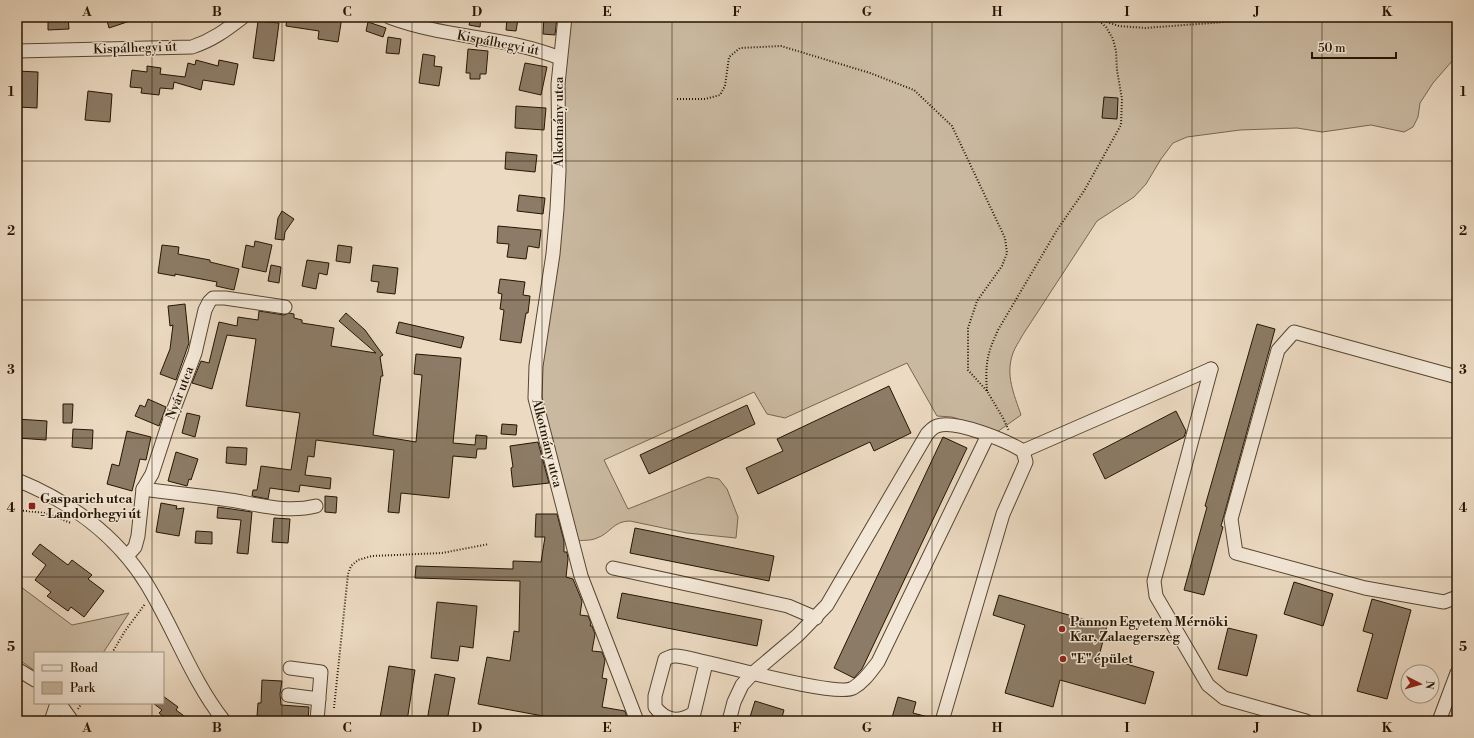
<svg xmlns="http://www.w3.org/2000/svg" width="1474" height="738" viewBox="0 0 1474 738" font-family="'Libre Bodoni',serif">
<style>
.green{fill:#cab9a1;stroke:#776752}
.building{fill:#8c7b66;stroke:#241502}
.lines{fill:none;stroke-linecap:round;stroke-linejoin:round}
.minor-casing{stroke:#564632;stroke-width:15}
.path{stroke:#241502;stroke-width:2;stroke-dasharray:1 2;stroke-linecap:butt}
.minor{stroke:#f3e7d7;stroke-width:13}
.grid{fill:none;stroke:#241502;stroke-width:1;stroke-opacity:0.55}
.poi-dot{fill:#8f2418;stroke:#f3e7d7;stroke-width:1.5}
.labels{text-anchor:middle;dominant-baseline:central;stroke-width:3;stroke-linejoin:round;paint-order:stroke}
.street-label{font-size:13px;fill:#241502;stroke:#f3e7d7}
.poi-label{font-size:13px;font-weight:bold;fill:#241502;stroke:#f3e7d7;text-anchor:start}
.neatline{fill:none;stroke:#241502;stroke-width:1.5}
.grid-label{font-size:13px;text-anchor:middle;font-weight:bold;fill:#241502}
</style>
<rect width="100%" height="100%" fill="#ecdac2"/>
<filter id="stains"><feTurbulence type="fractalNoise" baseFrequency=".005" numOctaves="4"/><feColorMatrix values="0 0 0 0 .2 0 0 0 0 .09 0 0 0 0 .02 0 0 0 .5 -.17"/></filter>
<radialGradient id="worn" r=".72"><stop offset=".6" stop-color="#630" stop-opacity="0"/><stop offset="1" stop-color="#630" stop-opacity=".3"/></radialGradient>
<g class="green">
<path d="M570,17H1457V61L1453,60L1433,83L1420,103L1418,117L1413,127L1404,132L1371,125L1322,132L1297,128L1240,130L1187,137L1173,143L1161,159L1146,184L1134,197L1097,221L1022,336C1019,342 1015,347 1013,353C1005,375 1014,394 1021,415L997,432L952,417L937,416L907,363L785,418L767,414L754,392L604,460L628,509L708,477L719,479L727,489L738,517L736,538L687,533L630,521C613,521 611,533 597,538C591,541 582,540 575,541L537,389L565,173L563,72Z"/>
<polygon points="17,584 72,625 129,613 103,653 35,653 35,671 17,658"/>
</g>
<g class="building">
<polygon points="48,17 68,17 69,29 48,30"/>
<polygon points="106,17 136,17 136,19 109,28"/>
<polygon points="287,17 342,17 338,42 318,39 319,31 286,26"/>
<polygon points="471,17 481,17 480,27 469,25"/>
<polygon points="544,17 557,17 555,35 543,34"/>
<polygon points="507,18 518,19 516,31 506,30"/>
<polygon points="258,21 279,23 274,61 253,58"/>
<polygon points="368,22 386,28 383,37 366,31"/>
<polygon points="388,37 401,39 399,54 386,53"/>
<polygon points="468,49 488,51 486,74 480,74 480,79 470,79 470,73 466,73"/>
<polygon points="423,54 435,56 434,66 442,67 439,86 419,83"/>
<polygon points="196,60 218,66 219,60 238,64 234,85 203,80 201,90 174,82 173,89 160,88 159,95 141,93 142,88 130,87 132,70 147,72 147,66 161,68 160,74 185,77 188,63 195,65"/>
<polygon points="525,63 547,67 541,95 519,90"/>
<polygon points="17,71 38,72 37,108 19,107 20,90 17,89"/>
<polygon points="88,91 112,94 110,122 85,120"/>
<polygon points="1104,97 1118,98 1117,119 1102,118"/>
<polygon points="516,106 546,108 544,130 515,128"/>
<polygon points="506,152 537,155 535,172 505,169"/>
<polygon points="519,195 545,198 543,214 517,211"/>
<polygon points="282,211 294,219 285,232 284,240 275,239 278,218"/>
<polygon points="498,226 541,230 539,248 528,246 526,259 507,257 509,244 497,243"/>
<polygon points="255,241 272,245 266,272 242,267 246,245 254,247"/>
<polygon points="162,245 179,247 178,254 210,260 210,262 239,269 234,290 216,286 217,282 175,274 175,276 158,273"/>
<polygon points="338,245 352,247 350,263 336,261"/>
<polygon points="307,260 329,263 327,275 319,273 316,289 302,286"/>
<polygon points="271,265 281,267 279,283 268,281"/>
<polygon points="373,265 398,268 395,294 377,292 379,282 371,281"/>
<polygon points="500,279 525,282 523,295 530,296 528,313 526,313 521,343 500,340 504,310 500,309 502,294 498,293"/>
<polygon points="185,304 189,343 176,380 160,374 170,349 173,325 170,326 168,306"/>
<polygon points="259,311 284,315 289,313 294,314 294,318 302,320 302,323 334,328 331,346 376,353 339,321 346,313 365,330 383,355 380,357 383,376 381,376 373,435 416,442 422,375 414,374 416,354 461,358 453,443 475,445 476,435 487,436 486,449 477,449 476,458 453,456 449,498 401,493 399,513 388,512 394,450 316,440 314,457 308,456 305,475 331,478 330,489 300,485 299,492 270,488 268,499 252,496 253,490 257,490 261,466 291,470 300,413 246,406 256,339 227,335 212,389 192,383 201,361 209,363 219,322 237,326 238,317 258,320"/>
<polygon points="399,322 464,337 461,348 396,333"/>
<polygon points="1257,324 1275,329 1221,526 1223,527 1204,595 1184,590 1207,507 1205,506"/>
<polygon points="889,386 911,433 874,451 870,442 758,494 746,468 783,451 777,439"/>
<polygon points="148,399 166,407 159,426 135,416 140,405 145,407"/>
<polygon points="63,404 73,404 72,423 63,423"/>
<polygon points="747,405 755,424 649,474 640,455"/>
<polygon points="1176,411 1186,431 1184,437 1105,479 1093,454"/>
<polygon points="187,413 200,416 195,437 182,433"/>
<polygon points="17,419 47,421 46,440 17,438"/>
<polygon points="502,424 517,425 516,435 501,434"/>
<polygon points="73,429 93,430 92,449 72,447"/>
<polygon points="127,431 151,437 146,460 140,459 132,491 107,484 112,464 119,466"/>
<polygon points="943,437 967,448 862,669 854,678 834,668"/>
<polygon points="538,442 549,483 513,487 511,468 513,467 510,446"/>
<polygon points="227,447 247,448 246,465 226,463"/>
<polygon points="176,452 198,459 191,480 189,479 187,486 168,481"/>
<polygon points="325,496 337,497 336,513 325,512"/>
<polygon points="161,503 177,506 176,509 184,508 179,536 156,532"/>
<polygon points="218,507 252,512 248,554 237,553 241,520 217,518"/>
<polygon points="536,514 557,514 564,541 564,552 567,552 568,559 566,577 573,579 582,601 580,615 588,616 591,623 590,626 592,626 595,634 592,651 602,652 605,660 602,678 607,679 602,707 625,711 628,721 570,721 478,704 487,657 510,661 514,631 519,632 520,581 415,578 416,566 513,569 513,561 541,562 545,537 535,537"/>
<polygon points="274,518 290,519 288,543 272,542"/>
<polygon points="635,528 774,556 769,581 630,553"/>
<polygon points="196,531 212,532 212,544 195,543"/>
<polygon points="40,544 68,565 72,560 92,575 88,579 104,591 84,617 71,607 68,611 47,596 51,592 35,580 46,565 32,554"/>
<polygon points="1294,582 1333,594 1323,626 1284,614"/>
<polygon points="622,593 762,620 757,646 617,618"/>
<polygon points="999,595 1107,626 1099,656 1154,672 1145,704 1060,680 1053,707 1005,693 1025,625 993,615"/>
<polygon points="1372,599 1411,610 1387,699 1357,691 1373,634 1363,631"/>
<polygon points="437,602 477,606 473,648 460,646 458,661 431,658"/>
<polygon points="1228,628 1257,635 1247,676 1218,669"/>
<polygon points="389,666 415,670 407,721 380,718"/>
<polygon points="435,674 455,678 447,721 427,721"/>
<polygon points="262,680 282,681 280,694 281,705 309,707 308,720 284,721 284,717 257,716 258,703 261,703"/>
<polygon points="163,696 178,707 176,710 191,721 170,721 159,713 162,710 153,703 163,703"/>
<polygon points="898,697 916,702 913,713 932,718 932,721 891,721"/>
<polygon points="755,701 784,710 781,721 763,721 750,717"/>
</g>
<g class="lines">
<defs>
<g id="minor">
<path d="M389,17C444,38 505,36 560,58"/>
<polyline points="565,17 558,84 559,171 557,209 553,254 536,366 535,398 581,576 637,721"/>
<path d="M17,51L192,47C213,40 226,30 243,17"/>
<polyline points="1211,369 1154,581 1156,596 1208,685 1224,698 1306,721"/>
<polyline points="1457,377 1294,332 1278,350 1231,519 1236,553 1365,588 1444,602 1457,597"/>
<polyline points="1023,451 1211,369"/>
<path d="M17,480C69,501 116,535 146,583C174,628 191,679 224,721"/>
<path d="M143,489C170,493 196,495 223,499C254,503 285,514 316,506"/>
<polyline points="127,556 135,547 138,536 143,489 152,474 170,419 195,353 205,310 209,302 213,298 225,298 285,307"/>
<polyline points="613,568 788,606 816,618"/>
<path d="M706,663L694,713C678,723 666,721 655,707V696L665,659C668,658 671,656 674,656C682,655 701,662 710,663C733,668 838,697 853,688C864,682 871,671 878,662L988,435"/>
<polyline points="290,668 321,672 317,721"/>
<polyline points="17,669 35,680"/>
<polyline points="288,695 319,699"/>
<polyline points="59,703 72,721"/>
<polyline points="51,721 57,703"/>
<path d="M729,721L734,702L742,685L753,673L798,635L827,605L927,434C930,431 933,427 937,426C955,419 1007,441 1023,451L1026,462L1003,514L942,721"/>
<polyline points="1439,721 1457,673"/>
</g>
</defs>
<use href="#minor" class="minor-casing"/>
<g class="path">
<polyline points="1098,19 1119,26 1145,28 1290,17"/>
<polyline points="677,99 705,99 720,95 725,86 729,57 740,48 781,46 870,73 914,90 952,126 1005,238 1007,253 1002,266 977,301 968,328 968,370 987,391 1003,418 1009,431"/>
<path d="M987,391C985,364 987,354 998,330L1057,230L1084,191L1121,125L1122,99L1117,70L1116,51L1113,39L1106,27L1096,18"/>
<polyline points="17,510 45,513 71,523"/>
<polyline points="112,653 125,631 145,604"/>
<polyline points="334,708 348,574 351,566 358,560 372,556 442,553 489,544"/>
<polyline points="78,709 82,703"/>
</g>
<use href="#minor" class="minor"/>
</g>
<path class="grid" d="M152,17V653M282,17V721M412,17V721M542,17V721M672,17V721M802,17V721M932,17V721M1062,17V721M1192,17V721M1322,17V721M17,161H1457M17,300H1457M17,438H1457M17,577H1457M152,703V721"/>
<g class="poi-dot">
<rect x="28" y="502" width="8" height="8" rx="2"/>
<circle cx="1062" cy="629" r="4"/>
<circle cx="1063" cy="659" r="4"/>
</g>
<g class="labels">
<g class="street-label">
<text transform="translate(498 43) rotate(11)">Kispálhegyi út</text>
<text transform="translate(135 48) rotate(-2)">Kispálhegyi út</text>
<text transform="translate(559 122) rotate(-90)">Alkotmány utca</text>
<text transform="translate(180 393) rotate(-69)">Nyár utca</text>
<text transform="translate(547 443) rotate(76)">Alkotmány utca</text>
</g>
<g class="poi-label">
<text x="40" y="499">Gasparich utca<tspan x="40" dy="15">- Landorhegyi út</tspan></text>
<text x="1070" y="622">Pannon Egyetem Mérnöki<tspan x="1070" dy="15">Kar, Zalaegerszeg</tspan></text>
<text x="1071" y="659">"E" épület</text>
</g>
</g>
<rect width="1474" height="738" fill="none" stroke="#ecdac2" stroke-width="44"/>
<rect x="34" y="652" width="130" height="52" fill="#f3e7d7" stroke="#a09382"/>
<rect x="42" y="665" width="20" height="6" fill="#f3e7d7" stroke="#a09382"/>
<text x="70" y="672" font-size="12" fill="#241502">Road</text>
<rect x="42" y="682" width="20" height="12" fill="#cab9a1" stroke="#a09382"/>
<text x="70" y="692" font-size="12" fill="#241502">Park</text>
<g transform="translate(1420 684) rotate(96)"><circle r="19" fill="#f3e7d7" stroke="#a09382"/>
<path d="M0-3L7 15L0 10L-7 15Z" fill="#8f2418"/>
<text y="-6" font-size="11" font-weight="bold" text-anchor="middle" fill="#241502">N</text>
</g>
<path d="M1312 52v6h84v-6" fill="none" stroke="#241502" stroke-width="2"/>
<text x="1318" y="52" font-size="12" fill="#241502" stroke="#f3e7d7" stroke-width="3" paint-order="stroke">50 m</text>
<rect x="22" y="22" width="1430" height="694" class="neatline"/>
<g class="grid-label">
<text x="87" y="16">A</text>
<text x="217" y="16">B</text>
<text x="347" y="16">C</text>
<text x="477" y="16">D</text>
<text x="607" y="16">E</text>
<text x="737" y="16">F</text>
<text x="867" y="16">G</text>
<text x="997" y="16">H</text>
<text x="1127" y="16">I</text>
<text x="1257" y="16">J</text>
<text x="1387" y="16">K</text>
<text x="11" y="96">1</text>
<text x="1463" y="96">1</text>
<text x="11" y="235">2</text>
<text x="1463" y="235">2</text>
<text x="11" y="374">3</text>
<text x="1463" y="374">3</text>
<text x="11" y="512">4</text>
<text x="1463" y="512">4</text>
<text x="11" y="651">5</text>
<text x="1463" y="651">5</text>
<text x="87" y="732">A</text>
<text x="217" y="732">B</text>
<text x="347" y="732">C</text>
<text x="477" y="732">D</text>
<text x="607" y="732">E</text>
<text x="737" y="732">F</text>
<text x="867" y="732">G</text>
<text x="997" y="732">H</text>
<text x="1127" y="732">I</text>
<text x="1257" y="732">J</text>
<text x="1387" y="732">K</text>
</g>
<rect width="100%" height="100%" filter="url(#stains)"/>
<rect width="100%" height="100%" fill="url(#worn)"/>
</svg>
